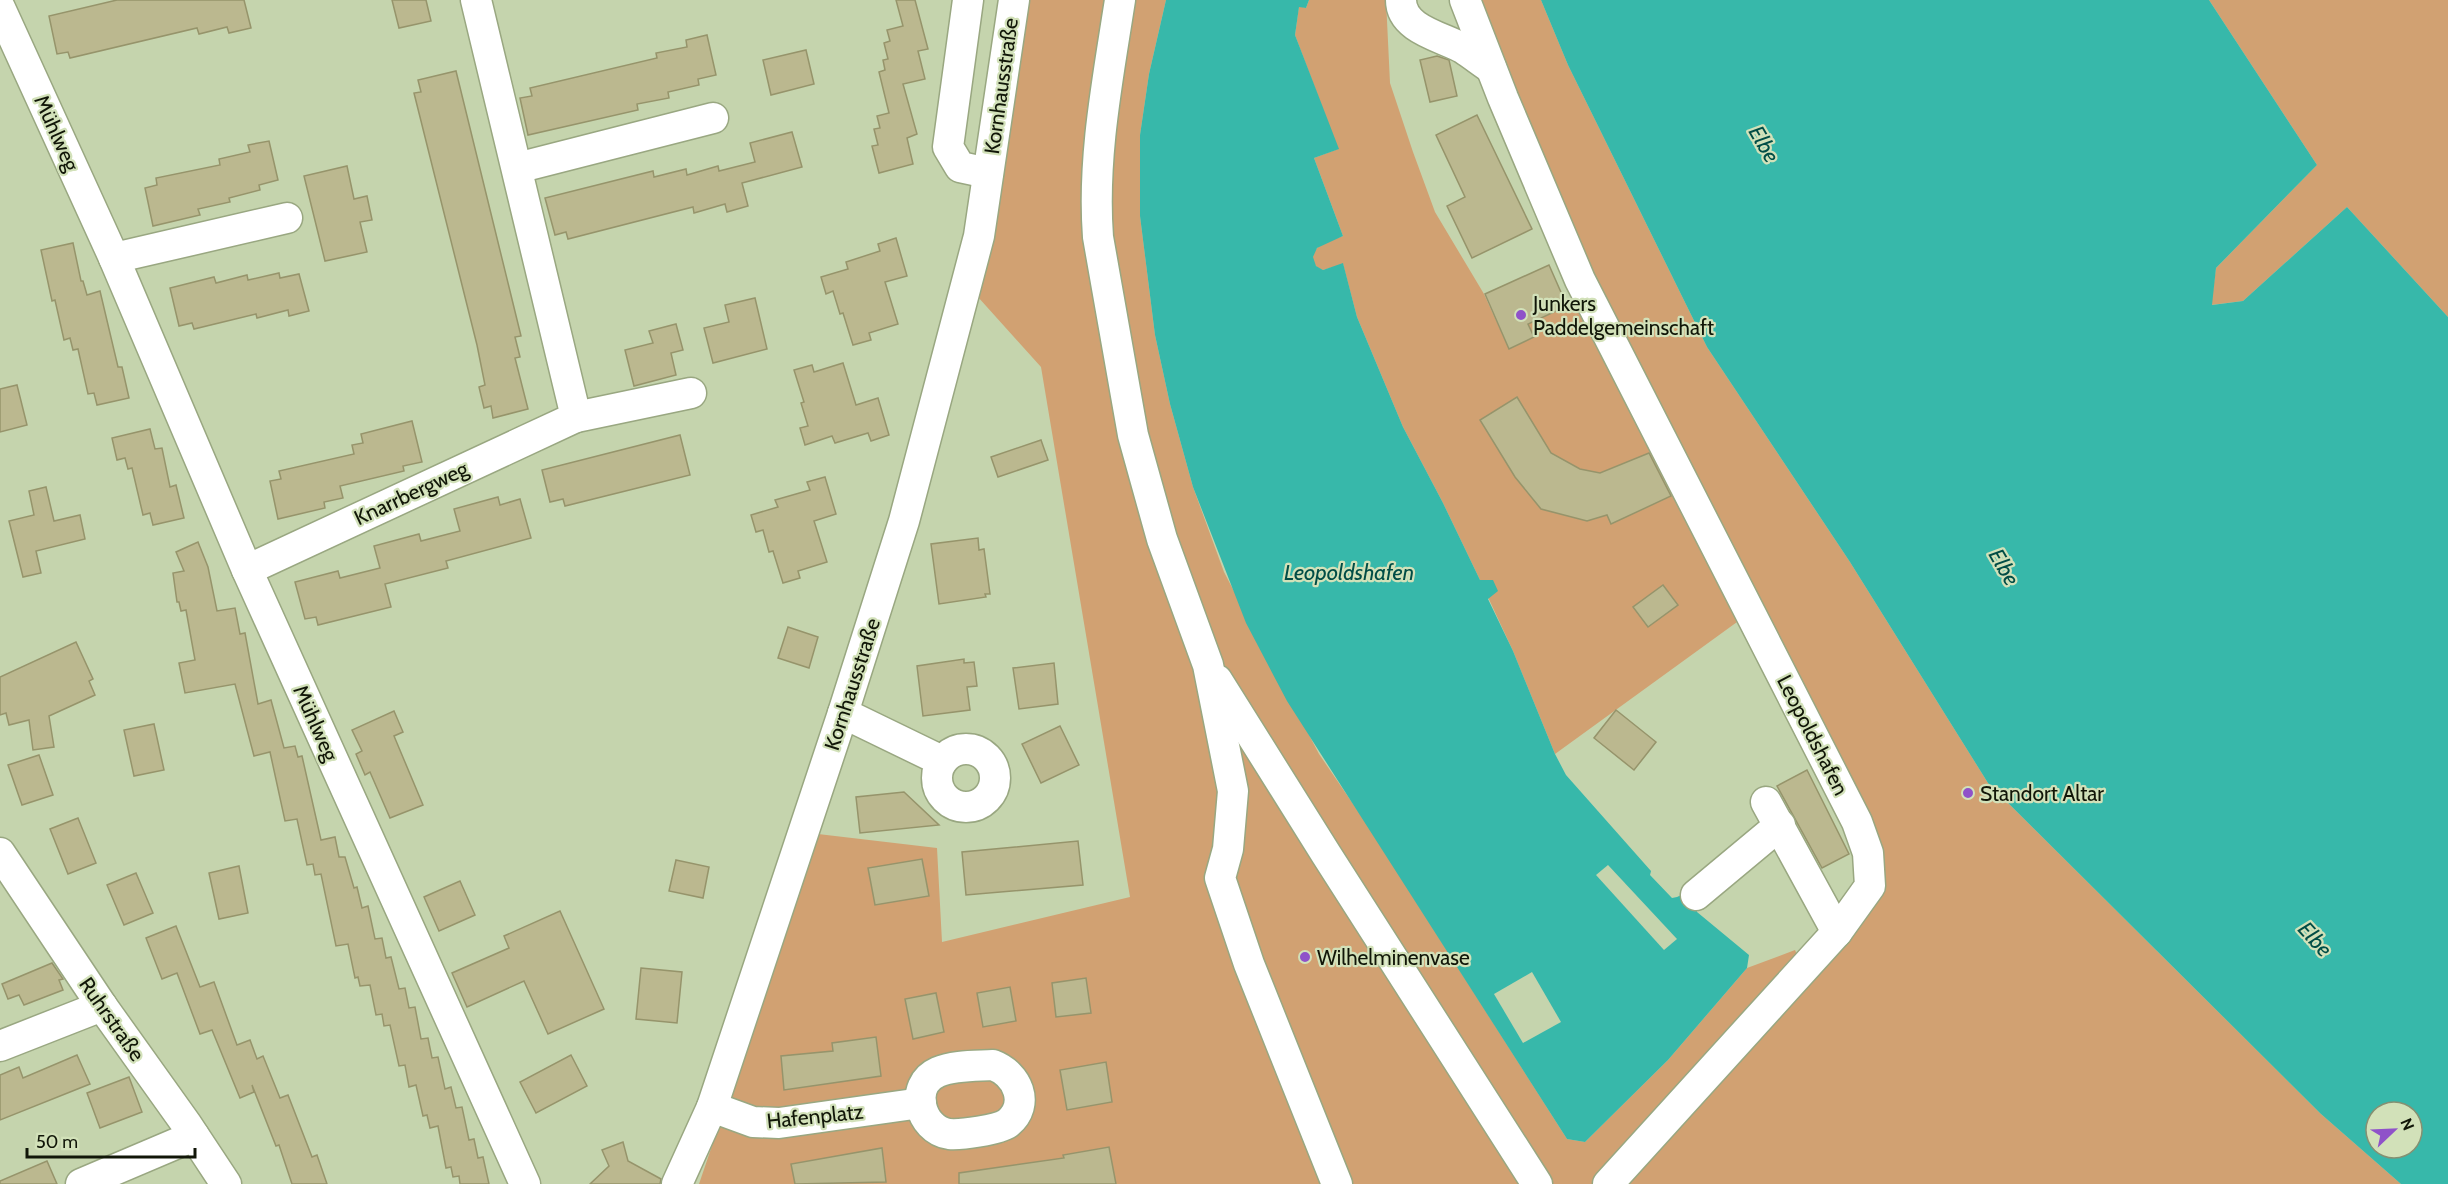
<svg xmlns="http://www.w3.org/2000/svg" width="2448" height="1184" viewBox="0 0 2448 1184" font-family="Cabin,sans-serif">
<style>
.green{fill:#d1a172}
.water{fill:#37b8aa;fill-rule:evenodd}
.pier{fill:#c5d4ad}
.building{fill:#bbb88f;stroke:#96946b;stroke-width:1.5}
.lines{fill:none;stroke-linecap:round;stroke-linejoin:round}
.minor-casing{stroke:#99a781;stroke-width:33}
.minor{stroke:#fff;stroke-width:30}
.poi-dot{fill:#8f52c9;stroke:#d2e1b9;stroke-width:2}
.labels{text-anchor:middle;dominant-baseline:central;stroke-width:4.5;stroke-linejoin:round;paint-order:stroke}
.street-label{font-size:21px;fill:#111608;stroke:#d2e1b9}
.poi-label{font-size:21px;fill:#111608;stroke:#d2e1b9;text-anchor:start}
.water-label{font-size:22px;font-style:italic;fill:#004d46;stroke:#d2e1b9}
</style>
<rect width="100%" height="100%" fill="#c5d4ad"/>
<g class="green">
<path d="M1001,0H1166L1149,74L1140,135V216L1155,335L1170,404L1193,487L1224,572L1319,754L1364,820L1567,1139L1585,1142L1668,1060L1747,968L1795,950L1805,973L1853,924L1870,835L1755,609L1555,754L1513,651L1480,580L1443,503L1403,427L1357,317L1343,264L1323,270C1318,268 1314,266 1313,260C1311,245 1332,240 1343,236L1314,158L1338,149L1295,35L1299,6L1306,8L1309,0H1386L1390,83L1413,152L1435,212L1484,294L1509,349L1534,337L1528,324L1567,306L1600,307L1471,0H1541L1568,65L1707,347L1850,562L1988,783L2321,1114L2401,1184H699L818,834L937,848L942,942L1130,897L1041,367L960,277Z"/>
<polygon points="2209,0 2448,0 2448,317 2347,207 2243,301 2211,305 2216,268 2317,165"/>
</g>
<g class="water">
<polygon points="1166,0 1309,0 1306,8 1299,7 1295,35 1339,149 1314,158 1343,236 1317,248 1313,257 1316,266 1323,270 1343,263 1357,317 1403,427 1443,503 1480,580 1493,580 1498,591 1488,599 1513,651 1555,754 1566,775 1651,871 1650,875 1672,898 1677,897 1692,890 1697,912 1749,955 1747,968 1668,1060 1585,1142 1567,1139 1287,701 1246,623 1193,487 1170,404 1155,335 1140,216 1140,135 1149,74"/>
<path d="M1541,0H2209L2317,165L2216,268L2212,305L2243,301L2347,207L2448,317V1184H2401L2321,1114L1988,783L1850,562L1707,347L1568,65ZM2376,1112H2412V1148H2376Z"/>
</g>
<g class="pier">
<polygon points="1608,865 1677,939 1664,950 1596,875"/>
<polygon points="1532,972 1561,1022 1523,1043 1494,994"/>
</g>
<g class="building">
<polygon points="117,0 244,0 251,28 229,33 227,27 199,34 197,28 70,58 68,52 57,54 49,16"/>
<polygon points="392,0 426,0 431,21 399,28"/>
<polygon points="896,0 915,0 928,49 918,51 925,79 903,84 917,134 907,138 913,164 879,173 872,146 878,145 874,129 880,128 877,116 889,113 879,72 885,70 883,60 888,59 884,43 890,41 887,30 903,26"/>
<polygon points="707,35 716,75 698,79 699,85 668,92 669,98 637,104 638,110 528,135 520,98 532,96 530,88 657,58 656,53 687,47 686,40"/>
<polygon points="806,50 814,84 771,95 763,60"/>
<polygon points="1437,56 1449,60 1457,96 1430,102 1420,60"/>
<polygon points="456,71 521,336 515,337 520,357 515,358 528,409 493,418 491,406 484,408 479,387 485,385 477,345 414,93 421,92 418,80"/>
<polygon points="1477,115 1532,229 1472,258 1447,206 1465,197 1436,135"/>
<polygon points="792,132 802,167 742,183 748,206 727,212 725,204 694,213 693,207 568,239 566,232 555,235 545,198 653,171 654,177 686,169 687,175 718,166 719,171 755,162 750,143"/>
<polygon points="269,141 278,180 259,185 260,190 229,198 230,202 198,209 200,215 153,226 145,188 157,185 156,178 220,165 219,159 250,152 248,145"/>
<polygon points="347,166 354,199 367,196 372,220 360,222 367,252 325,261 304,176"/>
<polygon points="896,238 907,276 885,282 898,324 869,333 871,340 853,345 843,313 840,314 833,291 826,294 821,277 848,269 846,262 880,251 878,244"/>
<polygon points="73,243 81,281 83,281 87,295 100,291 118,367 122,367 129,398 97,405 94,393 88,394 78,349 73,350 70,338 64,340 55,300 52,301 41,250"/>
<polygon points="1549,265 1567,306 1528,324 1534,337 1509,349 1485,294"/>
<polygon points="279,273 280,278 299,274 309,311 289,316 288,310 257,318 256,314 194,329 192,323 179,326 170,288 214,277 216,283 247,275 248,280"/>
<polygon points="755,298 767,349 713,363 704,328 729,322 725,305"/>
<polygon points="676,324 683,350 671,353 676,375 634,386 625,350 653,343 649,331"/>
<polygon points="843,363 856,405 878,398 889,435 871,441 868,433 835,443 832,436 805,445 800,428 808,426 801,403 804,402 794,370 812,365 814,372"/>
<polygon points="17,385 27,425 0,432 0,389"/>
<polygon points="1517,397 1551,453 1580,469 1600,473 1649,453 1671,496 1611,524 1607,515 1587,521 1541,509 1515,477 1480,420"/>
<polygon points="412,421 422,462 403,466 404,471 340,486 343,498 324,502 325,508 278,519 270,481 281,479 279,471 354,454 352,445 363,443 361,434"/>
<polygon points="150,429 155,449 162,448 170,487 176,485 184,518 153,525 150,513 143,515 132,468 128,469 125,458 117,460 112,438"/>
<polygon points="680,435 690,475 565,506 563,499 550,502 542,470"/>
<polygon points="1041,440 1048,460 998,477 991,457"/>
<polygon points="825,477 836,514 814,521 827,562 798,571 800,578 783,583 773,551 769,552 763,530 756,532 751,515 778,507 775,500 810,490 807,482"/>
<polygon points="46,487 54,521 80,515 85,539 36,551 41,573 23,577 9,521 34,515 29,491"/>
<polygon points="498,497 500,505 520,499 531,538 446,561 448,568 385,584 391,607 318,625 316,617 305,619 295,582 338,571 340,578 380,568 374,546 419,534 421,541 460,531 454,509"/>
<polygon points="978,538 979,550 984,549 990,594 985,594 986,597 939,604 931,544"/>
<polygon points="198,542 208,567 217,611 235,608 240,634 245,633 258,704 271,700 284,748 295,746 298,757 302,756 321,840 335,837 339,857 345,857 354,888 357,887 362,908 368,906 375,939 382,938 386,958 391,957 399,989 405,988 409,1008 415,1007 421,1039 428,1038 432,1058 438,1057 445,1089 451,1087 456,1108 462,1107 469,1140 474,1139 478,1158 483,1157 489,1184 460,1184 459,1176 453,1177 451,1167 446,1168 438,1126 430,1128 427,1115 423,1116 416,1085 409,1087 405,1065 399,1066 390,1025 384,1026 382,1014 376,1015 370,985 360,986 358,977 355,978 348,944 336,946 321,874 315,875 313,864 307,865 297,819 285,821 270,752 254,756 235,684 185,693 179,663 195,660 186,610 181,611 179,602 177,602 173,573 184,571 176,552"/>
<polygon points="1663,585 1678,605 1648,627 1633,607"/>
<polygon points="788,627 818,637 809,668 778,658"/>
<polygon points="76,642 93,679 89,681 95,695 49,716 54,747 33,750 29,720 9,725 6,713 0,715 0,677"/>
<polygon points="964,659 964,663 974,662 977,686 967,687 970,710 923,716 917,666"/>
<polygon points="1054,663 1058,704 1019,709 1013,668"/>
<polygon points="1616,710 1656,742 1634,770 1594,738"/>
<polygon points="394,711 403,732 394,736 423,805 390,818 370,772 365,775 356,754 362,751 352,730"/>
<polygon points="154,724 164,770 134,776 124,730"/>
<polygon points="1060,726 1079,765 1041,783 1022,744"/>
<polygon points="39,755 53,795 22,805 8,765"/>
<polygon points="1807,770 1849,854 1822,868 1777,786"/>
<polygon points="904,792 939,825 860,833 856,797"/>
<polygon points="78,818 96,863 68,874 50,829"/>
<polygon points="1078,841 1083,885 966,895 962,852"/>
<polygon points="922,859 929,896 875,905 868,868"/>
<polygon points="676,860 709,867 703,898 669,891"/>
<polygon points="239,866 248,913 219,919 209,873"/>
<polygon points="136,873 153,913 124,925 107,885"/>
<polygon points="460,881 475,915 439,931 424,897"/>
<polygon points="560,911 604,1009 548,1034 524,981 467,1007 452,973 509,948 504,936"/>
<polygon points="176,926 200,987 214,982 237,1045 250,1040 257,1059 263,1056 280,1098 288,1095 312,1157 317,1155 327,1184 292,1184 279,1145 276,1146 252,1085 254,1092 240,1098 212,1030 200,1034 177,973 162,979 146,938"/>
<polygon points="52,963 63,979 59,980 63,990 24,1005 19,995 8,999 2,984"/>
<polygon points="641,968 682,972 677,1023 636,1019"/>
<polygon points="1086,978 1091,1013 1056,1017 1052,983"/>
<polygon points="1010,987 1016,1021 983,1027 977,993"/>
<polygon points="936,993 944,1032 913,1039 905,999"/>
<polygon points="876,1037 881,1076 784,1090 781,1056 833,1051 832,1043"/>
<polygon points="77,1055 90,1084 0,1120 0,1075 19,1067 23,1078"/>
<polygon points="571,1055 587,1086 536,1113 520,1082"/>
<polygon points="1106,1062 1112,1102 1067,1110 1060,1070"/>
<polygon points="129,1077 142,1112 100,1128 87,1093"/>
<polygon points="623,1142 628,1161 661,1179 660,1184 590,1184 609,1166 602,1150"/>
<polygon points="1109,1147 1116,1184 959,1184 959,1173 1064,1158 1063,1155"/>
<polygon points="882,1148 886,1182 795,1184 791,1164"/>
<polygon points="47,1161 57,1184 0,1184 0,1181"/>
</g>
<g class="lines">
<defs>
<g id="minor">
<polyline points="968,0 948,147 960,167 988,173"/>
<path d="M1120,0C1108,78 1092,158 1098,237L1133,435L1162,539L1208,665L1233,791L1228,849L1220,878L1249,964L1337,1184"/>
<path d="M1401,0C1401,30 1444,37 1464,49C1473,55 1482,62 1491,68"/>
<polyline points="1465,0 1503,98 1580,280 1857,822 1868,853 1870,886 1837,932 1608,1184"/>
<polyline points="0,8 114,258 247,570 525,1184"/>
<polyline points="517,168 713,118"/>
<polyline points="114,258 287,218"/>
<polyline points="576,417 691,393"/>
<polyline points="247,570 576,417 476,0"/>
<polyline points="1217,680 1326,854 1537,1184"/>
<polyline points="843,713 942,761"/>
<circle cx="966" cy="778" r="29"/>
<polyline points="1766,802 1837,932"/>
<polyline points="0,853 102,1006 187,1125 226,1184"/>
<polyline points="1696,895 1780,825"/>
<polyline points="0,1046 102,1006"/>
<path d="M993,1065C1017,1074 1031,1104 1008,1123C998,1130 961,1135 949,1134C920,1130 908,1085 938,1072C954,1065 976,1066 993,1065Z"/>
<polyline points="712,1107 753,1122 779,1123 921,1103"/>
<polyline points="81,1184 194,1136"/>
<polyline points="677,1184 712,1107 843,713 904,521 979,236 1014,0"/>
</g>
</defs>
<use href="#minor" class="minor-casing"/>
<use href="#minor" class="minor"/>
</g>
<g class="poi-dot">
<circle cx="1521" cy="315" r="6"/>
<circle cx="1968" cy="793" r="6"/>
<circle cx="1305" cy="957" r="6"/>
</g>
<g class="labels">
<g class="street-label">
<text transform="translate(1001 86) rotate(-82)">Kornhausstraße</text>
<text transform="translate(57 133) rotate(66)">Mühlweg</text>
<text transform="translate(411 493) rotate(-25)">Knarrbergweg</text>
<text transform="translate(852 684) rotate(-72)">Kornhausstraße</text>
<text transform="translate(316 723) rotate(66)">Mühlweg</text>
<text transform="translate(1813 735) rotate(63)">Leopoldshafen</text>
<text transform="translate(112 1019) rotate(55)">Ruhrstraße</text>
<text transform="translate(815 1116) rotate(-6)">Hafenplatz</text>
</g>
<g class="poi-label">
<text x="1533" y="303">Junkers<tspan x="1533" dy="24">Paddelgemeinschaft</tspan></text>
<text x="1980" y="793">Standort Altar</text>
<text x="1317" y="957">Wilhelminenvase</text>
</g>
<g class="water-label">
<text transform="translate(1764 144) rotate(60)">Elbe</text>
<text transform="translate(2004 567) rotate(60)">Elbe</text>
<text x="1349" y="572">Leopoldshafen</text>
<text transform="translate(2315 939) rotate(48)">Elbe</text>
</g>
</g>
<g transform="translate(2394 1130) rotate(67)"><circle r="28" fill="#d2e1b9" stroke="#859072" stroke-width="1.5"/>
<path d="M0-4.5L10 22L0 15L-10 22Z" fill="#8f52c9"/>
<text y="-9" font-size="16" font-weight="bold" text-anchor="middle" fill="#111608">N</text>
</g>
<path d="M27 1148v9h168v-9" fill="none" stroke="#111608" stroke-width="3"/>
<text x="36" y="1148" font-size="18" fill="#111608" stroke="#d2e1b9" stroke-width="4.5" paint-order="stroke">50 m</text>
</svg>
